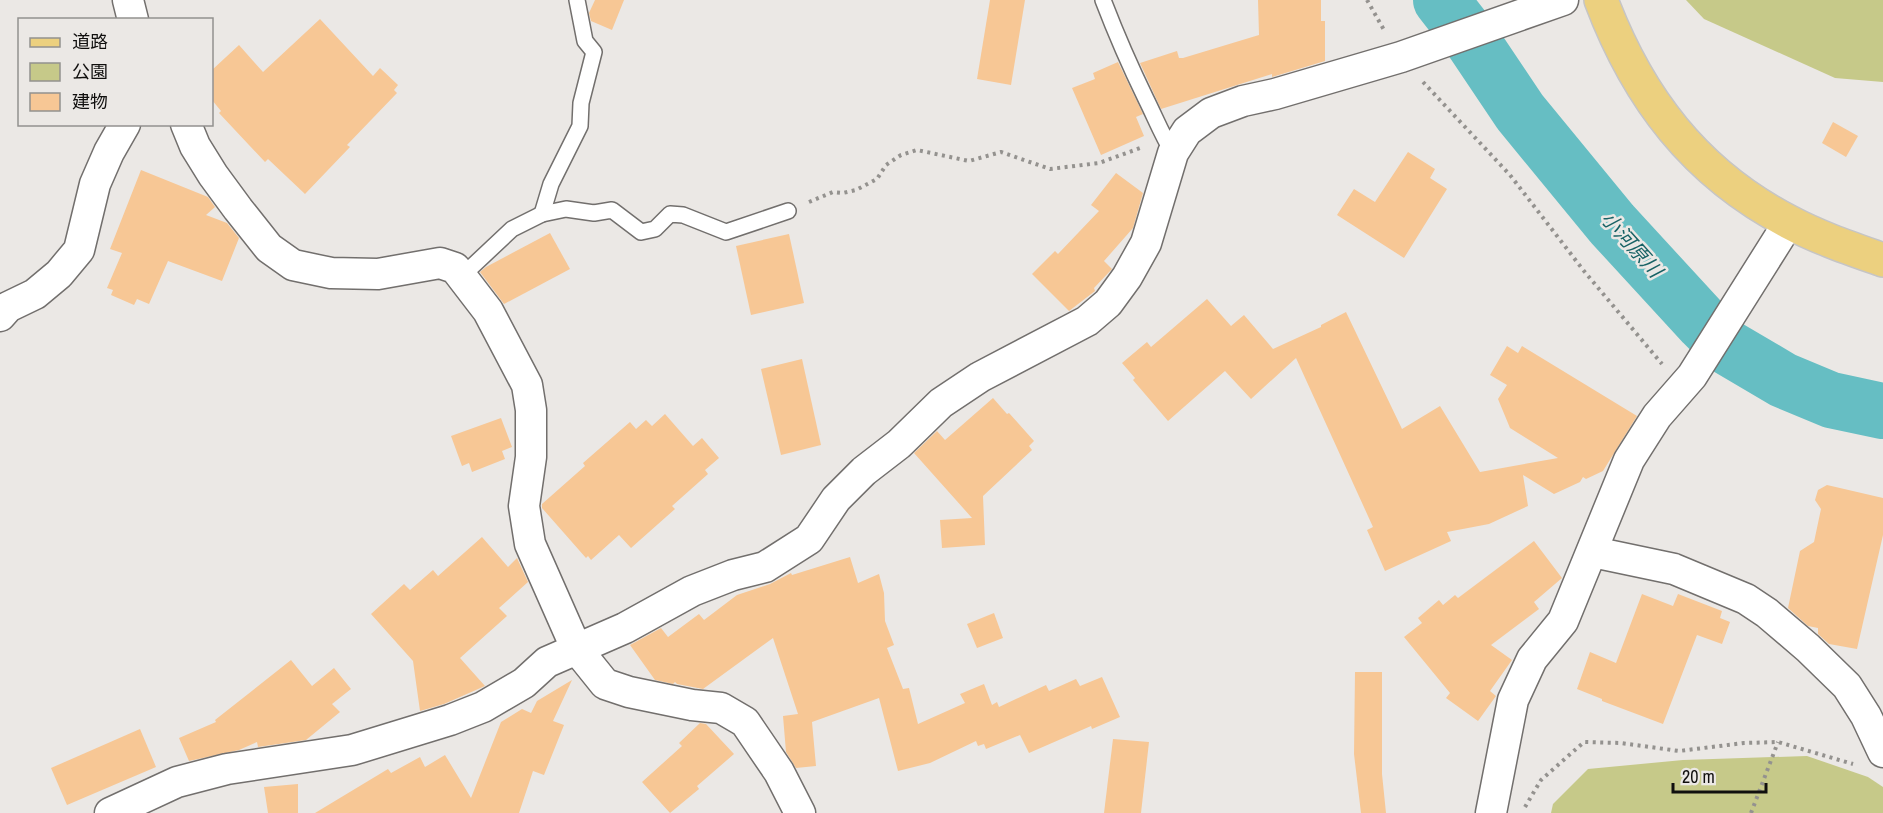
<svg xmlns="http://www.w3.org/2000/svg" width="1883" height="813" viewBox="0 0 1883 813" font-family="'Archivo Narrow','Noto Sans JP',sans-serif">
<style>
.green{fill:#c6c989}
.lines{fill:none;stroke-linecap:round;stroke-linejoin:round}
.river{stroke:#66bec3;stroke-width:56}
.building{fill:#f7c795}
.service-casing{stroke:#726f6d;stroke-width:18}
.minor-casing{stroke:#726f6d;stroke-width:33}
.primary-casing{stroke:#c6c5c5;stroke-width:36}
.path{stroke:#94928f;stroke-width:4;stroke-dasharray:3 4.5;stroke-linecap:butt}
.service{stroke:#fff;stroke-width:15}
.minor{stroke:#fff;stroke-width:30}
.primary{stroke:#ecd07f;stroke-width:33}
.labels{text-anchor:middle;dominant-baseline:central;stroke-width:5;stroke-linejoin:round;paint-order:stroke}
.water-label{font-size:20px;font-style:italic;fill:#186265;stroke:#ebe8e5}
</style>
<rect width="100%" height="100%" fill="#ebe8e5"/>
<g class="green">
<polygon points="1686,0 1883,0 1883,82 1835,78 1704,19"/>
<polygon points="1807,756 1868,777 1883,787 1883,813 1551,813 1553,804 1588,769 1683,760"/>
</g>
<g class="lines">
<polyline class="river" points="1441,0 1469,36 1520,112 1612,224 1703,323 1727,347 1783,380 1831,400 1883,411"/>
</g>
<g class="building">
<polygon points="595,0 624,0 612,30 591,21 589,13"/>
<polygon points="990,0 1025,0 1011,85 977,79"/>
<polygon points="1258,0 1321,0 1321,21 1325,21 1325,61 1272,77 1272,74 1161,109 1140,63 1177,51 1179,58 1183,58 1259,35"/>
<polygon points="320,19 373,76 380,68 398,85 394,90 397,93 347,145 350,147 305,194 268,159 265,162 219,113 221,111 212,100 212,70 239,45 263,72"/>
<polygon points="1118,62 1143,114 1136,117 1144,136 1101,155 1072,88 1095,79 1093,73"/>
<polygon points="1833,122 1858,136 1846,157 1822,143"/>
<polygon points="1408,152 1435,169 1430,178 1447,189 1404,258 1337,215 1354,189 1375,202"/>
<polygon points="141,170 208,197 215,207 206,215 227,223 239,238 222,281 168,261 149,304 137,299 134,305 111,295 113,290 107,288 122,253 110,249"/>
<polygon points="1116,173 1143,193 1133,228 1104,261 1112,269 1094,288 1095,291 1069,311 1032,274 1055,251 1058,254 1099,211 1091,205"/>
<polygon points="550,233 570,269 504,304 480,272 486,267"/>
<polygon points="789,234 804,303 751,315 736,246"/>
<polygon points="1207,299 1231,326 1244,315 1273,349 1321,327 1321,325 1346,312 1402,429 1440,406 1480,472 1558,458 1510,428 1498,399 1507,385 1490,375 1507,346 1518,353 1522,346 1637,416 1603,471 1586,479 1583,477 1580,482 1554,494 1523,475 1528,506 1489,524 1447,532 1451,541 1385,571 1367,530 1373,527 1296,358 1251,399 1225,371 1168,421 1133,380 1135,378 1122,363 1147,342 1151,347"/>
<polygon points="802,359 821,445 781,455 761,369"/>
<polygon points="993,398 1007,414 1009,413 1034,441 1029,446 1032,450 983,496 985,545 942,548 940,520 972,518 914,453 937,431 945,440"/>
<polygon points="665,414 693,446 702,438 719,458 705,470 708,474 672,506 675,509 631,548 619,535 591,560 588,556 586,558 542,508 542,504 585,466 583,463 630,422 636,429 646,420 652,426"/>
<polygon points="501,418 512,447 502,451 505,459 472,472 469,463 462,466 451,436"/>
<polygon points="1827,485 1883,498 1883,535 1857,649 1829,644 1818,634 1818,628 1808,626 1788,608 1800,551 1814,542 1821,509 1815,500 1818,490"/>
<polygon points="482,537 508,567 517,558 528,582 499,608 507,616 460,658 485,686 444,704 420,711 413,661 371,614 404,584 410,590 433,570 438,576"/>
<polygon points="1534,541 1562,578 1534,602 1539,609 1491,645 1512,660 1490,691 1496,696 1478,721 1446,698 1450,693 1404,637 1422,623 1418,618 1439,600 1443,605 1455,595 1458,598"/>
<polygon points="850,557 858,583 879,574 884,593 885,621 894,645 887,648 903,689 909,688 918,724 965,703 960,694 984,684 992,705 997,702 999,707 1046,685 1049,691 1076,679 1080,686 1102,677 1120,717 1092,729 1091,726 1029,753 1020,735 986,749 984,744 978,746 976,741 930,763 898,771 879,698 812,722 816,766 796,768 786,752 783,716 798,714 773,638 703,689 677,684 675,682 673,684 655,680 630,645 661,628 668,637 699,614 704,620 737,595 770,584 791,573 792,575"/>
<polygon points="1642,594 1673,606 1678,594 1722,611 1720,618 1730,622 1722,644 1697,635 1663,724 1602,701 1602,699 1577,689 1590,652 1616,663"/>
<polygon points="994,613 1003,638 977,648 967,624"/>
<polygon points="291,660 312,686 334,668 351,689 332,704 340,712 306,740 258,747 257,742 239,750 189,761 179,738 216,722 215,720"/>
<polygon points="1355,672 1382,672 1382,774 1386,813 1361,813 1354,754"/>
<polygon points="572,680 553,721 564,725 544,775 533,771 519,813 315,813 388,769 391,773 420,757 425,767 445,755 471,798 501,722 522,709 531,713 537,701"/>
<polygon points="700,723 706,724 734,754 697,786 699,789 670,813 642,782 682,746 679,743"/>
<polygon points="140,729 156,767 67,805 51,768"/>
<polygon points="1113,739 1149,742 1141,813 1104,813"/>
<polygon points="298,784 298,813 268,813 264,787"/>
</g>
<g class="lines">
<defs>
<g id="service">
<path d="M1103,0C1116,34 1130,66 1146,99C1155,117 1162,135 1173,153"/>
<polyline points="542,214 551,184 580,126 581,103 594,52 585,41 577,0"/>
<polyline points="462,276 512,229 542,214 566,209 594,213 612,210 641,232 655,229 670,214 683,215 726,232 788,211"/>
</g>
<g id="minor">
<polyline points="128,0 133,20"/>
<polyline points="186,124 195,146 213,175 238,209 269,248 293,265 331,273 378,274 440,263 455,268 488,311 527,385 531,410 531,457 524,506 530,544 576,648 605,684 629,692 692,705 721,708 745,722 779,772 800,813"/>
<polyline points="0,316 8,307 35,294 59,274 79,250 95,184 109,152 125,124"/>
<polyline points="1593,552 1674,569 1746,599 1767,613 1808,648 1847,686 1866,716 1883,752"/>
<polyline points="110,813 177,782 227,769 352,750 450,720 483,707 524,683 547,662 625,628 692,591 733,575 765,567 809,539 836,499 864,471 899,444 941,403 980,377 1087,321 1108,303 1127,277 1146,243 1173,153 1187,131 1211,113 1243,101 1275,94 1401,57 1563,0"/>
<polyline points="1491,813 1513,700 1532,659 1563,621 1629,460 1657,416 1692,376 1789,222"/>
</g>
<path id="primary" d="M1601,0C1638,98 1695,173 1789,222C1819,238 1852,249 1883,260"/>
</defs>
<use href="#service" class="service-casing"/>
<use href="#minor" class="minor-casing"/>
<use href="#primary" class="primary-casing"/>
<g class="path">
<polyline points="1367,0 1384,30"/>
<polyline points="1423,82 1510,175 1584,271 1662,364"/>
<polyline points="809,202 833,192 843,193 856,190 877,179 886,165 901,155 917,150 969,161 1001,152 1050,169 1099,163 1143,147"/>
<polyline points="1525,807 1541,780 1584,742 1621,743 1679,751 1744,743 1778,742 1853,764"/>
<polyline points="1751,813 1778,742"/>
</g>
<use href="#service" class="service"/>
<use href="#minor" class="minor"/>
<use href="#primary" class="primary"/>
</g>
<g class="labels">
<g class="water-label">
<text transform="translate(1632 244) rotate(48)">小河原川</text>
</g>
</g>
<rect x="18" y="18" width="195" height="108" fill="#ebe8e5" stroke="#93918f" stroke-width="1.5"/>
<rect x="30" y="38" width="30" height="9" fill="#ecd07f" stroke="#93918f" stroke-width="1.5"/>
<text x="72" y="48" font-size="18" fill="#100f0e">道路</text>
<rect x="30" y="63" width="30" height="18" fill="#c6c989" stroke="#93918f" stroke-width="1.5"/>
<text x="72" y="78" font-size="18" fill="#100f0e">公園</text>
<rect x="30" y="93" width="30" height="18" fill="#f7c795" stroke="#93918f" stroke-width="1.5"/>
<text x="72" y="108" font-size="18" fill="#100f0e">建物</text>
<path d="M1673 783v9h93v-9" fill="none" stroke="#100f0e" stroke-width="3"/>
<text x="1682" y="783" font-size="18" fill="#100f0e" stroke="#ebe8e5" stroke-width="4.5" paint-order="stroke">20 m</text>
</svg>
